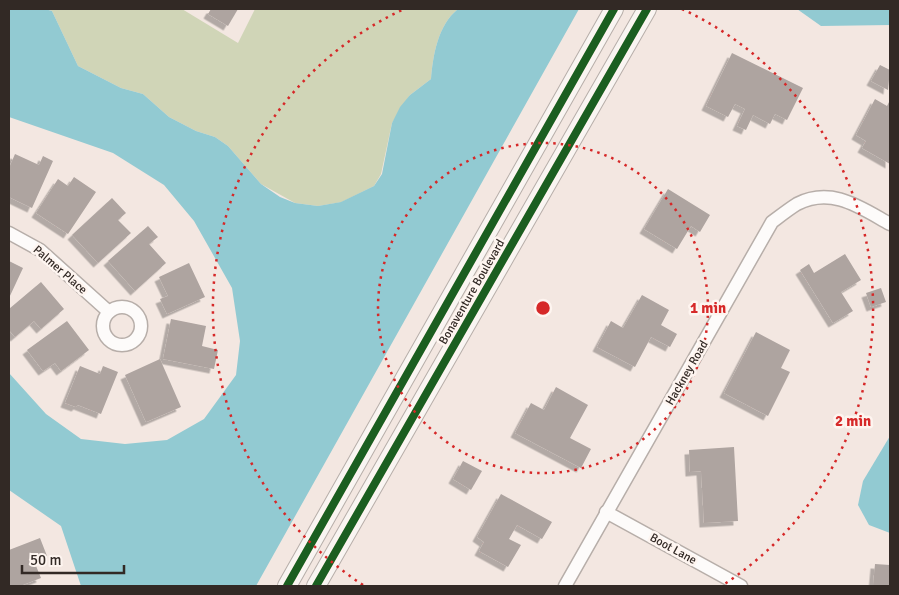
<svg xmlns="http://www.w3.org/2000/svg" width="899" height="595" viewBox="0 0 899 595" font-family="Signika,sans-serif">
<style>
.green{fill:#d0d5b7}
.water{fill:#92cad2}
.building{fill:#aea4a0;filter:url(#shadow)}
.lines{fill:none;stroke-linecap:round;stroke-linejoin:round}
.street-casing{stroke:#b7aea9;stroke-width:15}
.secondary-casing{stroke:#b7aea9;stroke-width:20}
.street{stroke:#fdfbfa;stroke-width:12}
.secondary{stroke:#f9f5f2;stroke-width:18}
.cycleway-casing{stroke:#fef5f0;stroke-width:11}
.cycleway{stroke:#1b5e20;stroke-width:8}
.ring{fill:none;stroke:#d62828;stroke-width:2.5;stroke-dasharray:2.5 5}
.labels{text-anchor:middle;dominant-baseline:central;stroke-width:5;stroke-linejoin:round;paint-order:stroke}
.street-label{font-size:12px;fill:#322925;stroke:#fef5f0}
.centre{fill:#d62828;stroke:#fef5f0;stroke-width:2.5}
.ring-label{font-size:15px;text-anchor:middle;font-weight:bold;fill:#d62828;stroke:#fef5f0;stroke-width:5;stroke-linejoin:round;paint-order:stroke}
</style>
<defs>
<filter id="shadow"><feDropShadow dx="-4.5" dy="4.5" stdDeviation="0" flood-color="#0004"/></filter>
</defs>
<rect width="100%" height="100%" fill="#f3e7e1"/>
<path class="green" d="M46,9H182L238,43L255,9H458C438,25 433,55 431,79L410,95L392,123L381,174L374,186L342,202L318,206L295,203L261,184L228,146L215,137L196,131L169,117L143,94L121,88L78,66L52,11Z"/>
<g class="water">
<path d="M9,9H45L52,11L78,66L121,88L143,94L169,117L196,131L215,137L228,146L261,184L280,197L295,203L318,206L341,202L374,186L382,174L392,123L400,107L410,95L431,79C433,55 438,25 458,9H579L256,586H81L61,526L9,490V373L46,414L81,439L125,444L167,440L204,419L236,375L240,341L232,288L194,221L164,185L113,153L9,117Z"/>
<polygon points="797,9 890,9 890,25 821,26"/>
<polygon points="890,436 890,533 869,525 858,505 863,481"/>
</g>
<g class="building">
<polygon points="211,9 238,9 228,26 208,14"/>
<polygon points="732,53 803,88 787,120 775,114 770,124 753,115 746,130 737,126 745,109 735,104 728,117 706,106"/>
<polygon points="880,65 890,70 888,90 871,81"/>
<polygon points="875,99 887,106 890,100 890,164 862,148 866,141 856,135"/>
<polygon points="15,154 39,165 43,156 53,161 32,208 9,197 9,168"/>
<polygon points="74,177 96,192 68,234 36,213 58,179 68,186"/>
<polygon points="668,189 710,215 700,232 691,226 677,249 644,229"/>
<polygon points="112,198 126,213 118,220 131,233 98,263 72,235"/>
<polygon points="148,226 158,237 149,244 166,263 135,291 108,261"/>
<polygon points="845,254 861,280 841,292 853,311 833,323 800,270 809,264 814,273"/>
<polygon points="9,261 23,268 9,298"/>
<polygon points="189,263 205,297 167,314 160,299 168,296 159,277"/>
<polygon points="41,282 64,309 41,329 34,321 15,337 9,330 9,309"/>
<polygon points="881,288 886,302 871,307 866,293"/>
<polygon points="642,295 669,310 661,325 677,334 670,347 651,337 635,367 597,347 611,321 623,328"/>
<polygon points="171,319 206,326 202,346 218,350 214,369 163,359"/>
<polygon points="67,321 89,350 61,371 55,363 43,371 27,350"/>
<polygon points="756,332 790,350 781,368 790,372 768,416 724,393"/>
<polygon points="160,359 181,407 146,422 125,375"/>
<polygon points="80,366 100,374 103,366 118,372 101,414 78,405 76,407 65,403"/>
<polygon points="556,387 588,405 570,438 591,449 581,468 515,433 531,403 544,410"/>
<polygon points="734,447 738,521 704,523 701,471 690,472 689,450"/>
<polygon points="463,461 482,471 471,490 453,479"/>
<polygon points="501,494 552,522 542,539 517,525 509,539 521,545 508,567 479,551 484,542 477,537"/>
<polygon points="40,538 47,556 34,561 41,578 20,586 9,586 9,550"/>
<polygon points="875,564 890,565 890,586 873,586"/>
</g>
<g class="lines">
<defs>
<g id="street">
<polyline points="9,233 40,250 109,312"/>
<circle cx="122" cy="326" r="19"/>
<polyline points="606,512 741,586"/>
<path d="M565,586L772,222C780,216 789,209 797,204C832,186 861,208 890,224"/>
</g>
<g id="secondary">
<polyline points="287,586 614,9"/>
<polyline points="316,586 647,9"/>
</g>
</defs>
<use href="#street" class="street-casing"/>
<use href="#secondary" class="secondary-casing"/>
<use href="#street" class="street"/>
<use href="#secondary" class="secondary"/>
<defs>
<g id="cycleway">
<polyline points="287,586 614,9"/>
<polyline points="316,586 647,9"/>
</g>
</defs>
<use href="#cycleway" class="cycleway-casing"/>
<use href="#cycleway" class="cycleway"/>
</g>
<g class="ring">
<circle cx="543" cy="308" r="165"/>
<path d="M363 585A330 330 0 0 1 404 9M682 9A330 330 0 0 1 723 585"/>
</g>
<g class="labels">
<g class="street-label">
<text transform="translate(60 270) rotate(41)">Palmer Place</text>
<text transform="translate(472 292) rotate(-60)">Bonaventure Boulevard</text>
<text transform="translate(687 373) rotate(-60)">Hackney Road</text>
<text transform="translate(673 549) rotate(29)">Boot Lane</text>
</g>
</g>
<circle cx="543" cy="308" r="8" class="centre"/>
<g class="ring-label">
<text x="708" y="313">1 min</text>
<text x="853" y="426">2 min</text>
</g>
<rect width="899" height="595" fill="none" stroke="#322925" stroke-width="20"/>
<path d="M22 565v8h102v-8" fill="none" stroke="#322925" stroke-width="2.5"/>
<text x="30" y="565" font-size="15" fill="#322925" stroke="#fef5f0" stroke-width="4" paint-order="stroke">50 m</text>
</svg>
